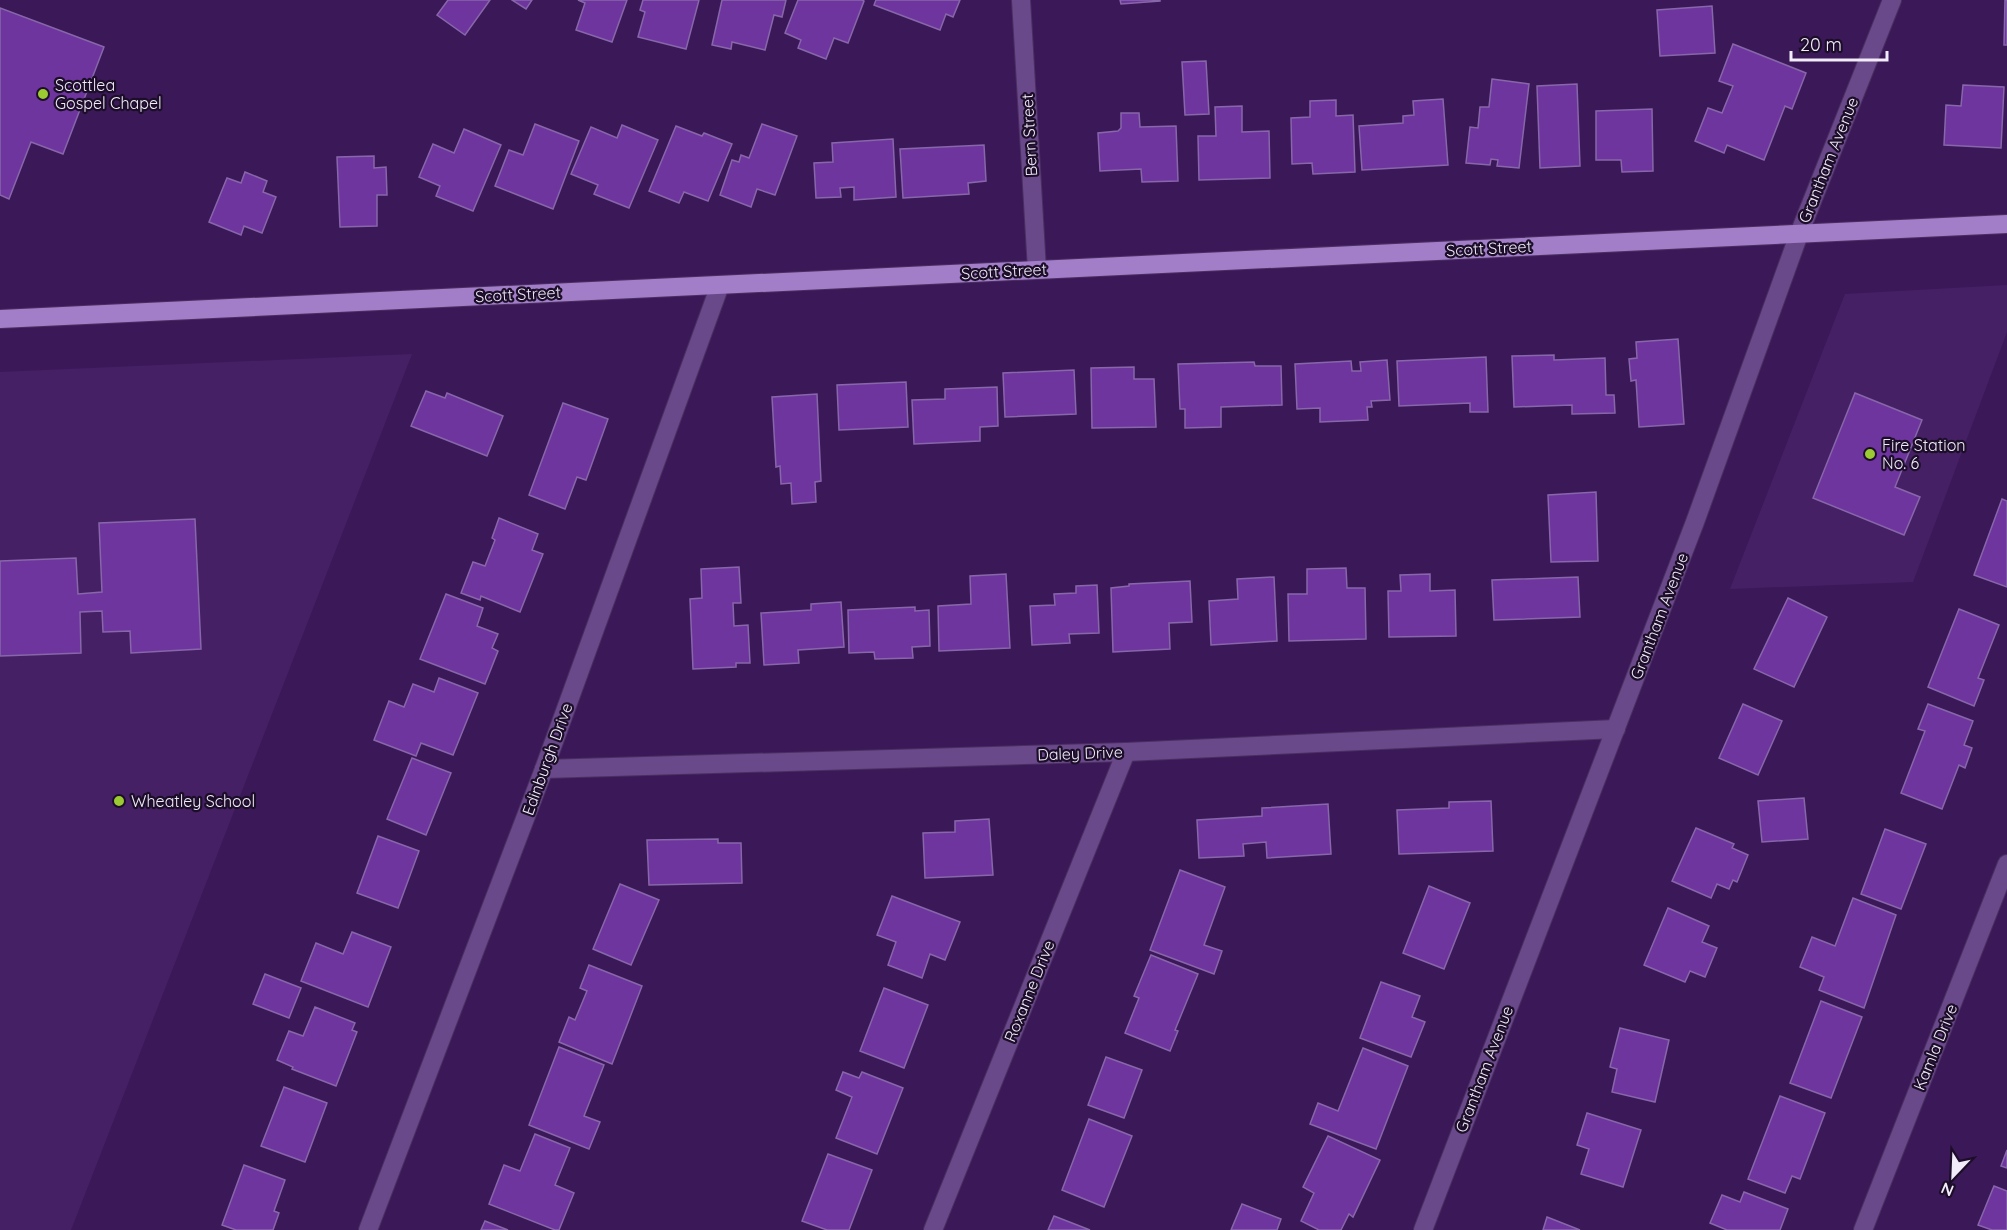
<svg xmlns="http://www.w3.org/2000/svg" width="2007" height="1230" viewBox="0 0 2007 1230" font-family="Quicksand,sans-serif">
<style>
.built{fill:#462065}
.building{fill:#6e359f;stroke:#8766aa;stroke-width:1.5}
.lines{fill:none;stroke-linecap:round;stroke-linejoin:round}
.minor-casing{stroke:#4b2f61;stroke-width:20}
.major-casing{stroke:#4b2f61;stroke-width:20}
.minor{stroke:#6a498b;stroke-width:18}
.major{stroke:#a27ec9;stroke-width:18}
.poi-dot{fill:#9cca32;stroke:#1c0e29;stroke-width:2}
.labels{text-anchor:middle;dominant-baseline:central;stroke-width:4.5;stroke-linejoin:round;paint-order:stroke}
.poi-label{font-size:16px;fill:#f1ebfa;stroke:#1c0e29;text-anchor:start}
.street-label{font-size:16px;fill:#f1ebfa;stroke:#1c0e29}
</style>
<rect width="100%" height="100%" fill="#3b1958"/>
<g class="built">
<polygon points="2007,285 2007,332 1913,582 1730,589 1845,294"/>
<polygon points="412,354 71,1230 0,1230 0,372"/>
</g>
<g class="building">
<polygon points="448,0 490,0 465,35 437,15"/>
<polygon points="512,0 532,0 526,9"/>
<polygon points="578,0 627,0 612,42 576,30 585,3"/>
<polygon points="643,0 699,0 686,49 638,37 645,12 640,10"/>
<polygon points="722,0 786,0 782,17 774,15 765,50 732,42 731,49 712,45"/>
<polygon points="798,0 862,0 864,1 848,43 834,38 826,59 798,48 801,40 785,33"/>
<polygon points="876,0 960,0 953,17 946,14 940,30 874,5"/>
<polygon points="1120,0 1160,0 1160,1 1121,4"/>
<polygon points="2005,0 2007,0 2007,45 2004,45"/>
<polygon points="1712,6 1715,53 1660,56 1657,10"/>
<polygon points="0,8 104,47 63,154 31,142 9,199 0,195"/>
<polygon points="1733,44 1806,73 1792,109 1785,106 1764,160 1727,145 1724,153 1695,141 1708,108 1722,113 1733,86 1719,81"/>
<polygon points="1206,61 1209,114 1185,115 1182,62"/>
<polygon points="1492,79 1529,84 1519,168 1497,166 1498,160 1491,159 1490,165 1466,163 1470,127 1478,128 1480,107 1489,107"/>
<polygon points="1577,84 1580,166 1540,168 1537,86"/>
<polygon points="1963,85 2004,87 2001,148 1944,145 1946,105 1961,106"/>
<polygon points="1443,99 1448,165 1362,170 1359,126 1403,123 1403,116 1414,115 1413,101"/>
<polygon points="1336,100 1336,116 1353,115 1355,172 1313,174 1312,163 1292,164 1291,118 1310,117 1310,101"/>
<polygon points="1242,106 1242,132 1269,131 1270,178 1199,180 1198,136 1216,136 1215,107"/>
<polygon points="1652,109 1653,171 1622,172 1621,160 1596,160 1596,111"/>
<polygon points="1121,113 1139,113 1140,127 1176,126 1178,181 1142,182 1141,169 1100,171 1098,133 1118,131 1121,128"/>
<polygon points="535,124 579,141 553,209 495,186 509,150 523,155"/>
<polygon points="762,124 797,136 775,195 757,189 751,207 720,195 732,160 739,162 741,155 749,158"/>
<polygon points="622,125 658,140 629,208 594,194 598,185 571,174 591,127 617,138"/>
<polygon points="676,126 702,136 704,133 732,144 708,201 684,192 679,203 649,191"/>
<polygon points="464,129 501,145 473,211 436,196 440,186 419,177 433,144 454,153"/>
<polygon points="893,139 896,197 854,200 854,187 840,188 841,197 816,198 814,163 833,162 832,143"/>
<polygon points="984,145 986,181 968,183 969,194 903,198 900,149"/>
<polygon points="374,156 374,168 386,167 387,195 377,195 377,226 340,227 337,157"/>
<polygon points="245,172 267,181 263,192 276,197 262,233 244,226 241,235 209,222 227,178 241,183"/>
<polygon points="1678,339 1684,424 1639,427 1636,380 1631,381 1629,359 1637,358 1636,342"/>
<polygon points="1554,355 1554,360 1605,358 1606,395 1614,395 1615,413 1572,414 1572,405 1514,407 1512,356"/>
<polygon points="1486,357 1488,412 1470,412 1470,403 1399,406 1397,361"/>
<polygon points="1387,360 1390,400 1371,401 1372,407 1367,407 1368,420 1320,422 1320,408 1297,409 1295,364 1351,361 1352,371 1361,371 1360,362"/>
<polygon points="1254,362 1255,366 1281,366 1282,405 1221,407 1221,427 1185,428 1185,409 1180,409 1178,364"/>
<polygon points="1134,367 1134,379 1154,379 1156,427 1092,428 1091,368"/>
<polygon points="1074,370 1076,414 1005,417 1003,373"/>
<polygon points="906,382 908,427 839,430 837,385"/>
<polygon points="997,387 998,426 980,427 980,441 914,444 912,400 945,399 945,389"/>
<polygon points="426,391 445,398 447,393 503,416 487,456 411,426"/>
<polygon points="1855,393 1922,420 1895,487 1920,497 1904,535 1813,498"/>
<polygon points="817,394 821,481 815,482 816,502 792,504 791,483 781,484 780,466 776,467 772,397"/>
<polygon points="563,403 608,419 586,480 577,477 565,509 529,495"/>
<polygon points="1596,492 1598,561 1551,562 1548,495"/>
<polygon points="2002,499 2007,501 2007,587 1974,575"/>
<polygon points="499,518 538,534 532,550 543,554 520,612 481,596 480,600 461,593 473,562 485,566 495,540 492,538"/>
<polygon points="195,519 201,649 131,653 130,631 103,632 102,611 80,612 81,653 0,656 0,561 76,558 78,594 102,592 99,523"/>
<polygon points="739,567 741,603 733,603 734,626 748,625 750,663 736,663 736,667 693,669 690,599 702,598 701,569"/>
<polygon points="1346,568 1347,588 1365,588 1366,639 1289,641 1288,594 1307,594 1307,569"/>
<polygon points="1006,574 1010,648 939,651 938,606 971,604 970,576"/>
<polygon points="1430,574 1430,591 1455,590 1456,636 1389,637 1388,591 1401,591 1400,575"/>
<polygon points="1274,577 1277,641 1211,645 1209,601 1238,599 1237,579"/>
<polygon points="1578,577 1580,617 1494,620 1492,580"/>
<polygon points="1190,581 1192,622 1169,623 1170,649 1113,652 1111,588 1129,586 1129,584"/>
<polygon points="1097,585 1099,633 1069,634 1070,643 1032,645 1030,606 1055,605 1054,594 1076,593 1076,586"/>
<polygon points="446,594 483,608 477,626 498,634 492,648 498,651 485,684 420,659"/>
<polygon points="1788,598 1827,617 1794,687 1754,669"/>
<polygon points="841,602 844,647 798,650 799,663 764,665 761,613 811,610 811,604"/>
<polygon points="915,607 915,611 929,610 930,646 912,647 913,658 875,659 874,652 849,653 848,610"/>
<polygon points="1959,609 1999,625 1978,678 1984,680 1974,706 1928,687"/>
<polygon points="439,678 478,693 453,755 421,743 416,756 374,740 389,701 404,707 413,684 434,692"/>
<polygon points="1743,704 1782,721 1758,775 1719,758"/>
<polygon points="1928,704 1973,721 1964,745 1972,748 1965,768 1959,765 1942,809 1901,793 1925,731 1918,729"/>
<polygon points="412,758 451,773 426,835 387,819"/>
<polygon points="1804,798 1808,839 1762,842 1758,801"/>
<polygon points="1491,801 1493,851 1399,854 1397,810 1449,808 1449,802"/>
<polygon points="1328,804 1331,854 1267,858 1266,842 1243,844 1244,856 1199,858 1197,820 1262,816 1262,808"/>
<polygon points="989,819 993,875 925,878 923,833 955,832 955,821"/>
<polygon points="1696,828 1734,844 1732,848 1748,855 1737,882 1733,880 1729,889 1717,884 1711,898 1672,881"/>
<polygon points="1885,829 1926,844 1901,909 1861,894"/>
<polygon points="378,836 419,851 398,908 357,893"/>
<polygon points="718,839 718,843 741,843 742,883 649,885 647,840"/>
<polygon points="1180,870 1225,887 1204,945 1222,951 1214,974 1150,950"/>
<polygon points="620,884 659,900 631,965 593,949"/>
<polygon points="1429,886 1470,903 1444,969 1403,953"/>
<polygon points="892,896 960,922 945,960 930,954 922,978 888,965 896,942 877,935"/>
<polygon points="1853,898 1896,915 1864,1008 1819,990 1824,977 1800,967 1812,937 1835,946"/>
<polygon points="1668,908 1709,926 1702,942 1717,948 1705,977 1690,971 1685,982 1644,965"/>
<polygon points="352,932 391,947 368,1007 301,981 316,943 343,954"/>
<polygon points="1151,955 1198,974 1175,1030 1178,1031 1170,1051 1125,1033 1139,998 1134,996"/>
<polygon points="589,965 642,986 612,1064 559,1042 569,1017 575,1020 587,991 580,988"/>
<polygon points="265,974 301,988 289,1018 253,1004"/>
<polygon points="1381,982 1420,996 1412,1017 1425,1022 1411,1057 1360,1038"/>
<polygon points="884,988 928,1005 904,1068 860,1051"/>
<polygon points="1821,1001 1862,1017 1831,1098 1790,1083"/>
<polygon points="315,1007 355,1023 352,1030 357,1032 336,1086 292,1069 293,1067 277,1060 289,1031 303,1036"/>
<polygon points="1620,1028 1669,1040 1655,1102 1612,1092 1617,1069 1610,1067"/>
<polygon points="559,1047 604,1065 584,1116 600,1122 589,1149 529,1125"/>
<polygon points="1363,1048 1408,1066 1376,1149 1310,1124 1318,1103 1338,1111"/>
<polygon points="1106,1057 1142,1070 1124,1118 1088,1105"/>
<polygon points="843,1072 859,1078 862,1072 903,1088 877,1154 836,1138 852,1097 836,1090"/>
<polygon points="284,1087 327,1103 305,1162 261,1146"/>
<polygon points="1780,1096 1825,1113 1800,1179 1792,1176 1785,1193 1748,1179"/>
<polygon points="1587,1113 1641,1130 1623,1187 1581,1174 1589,1149 1577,1145"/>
<polygon points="1089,1119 1132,1136 1104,1207 1062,1190"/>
<polygon points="535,1134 570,1148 555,1185 574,1193 559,1230 555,1230 489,1204 504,1165 520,1171"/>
<polygon points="1328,1136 1380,1160 1353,1217 1349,1214 1341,1230 1319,1230 1301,1221 1314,1193 1303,1187"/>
<polygon points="2007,1150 2007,1168 2001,1166"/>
<polygon points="828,1154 872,1170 849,1230 827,1230 802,1221"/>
<polygon points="244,1165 285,1180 274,1211 279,1213 273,1230 236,1230 222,1225"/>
<polygon points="1994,1186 2007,1191 2007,1230 1992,1230 1978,1225"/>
<polygon points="1744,1192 1788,1209 1780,1230 1727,1230 1710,1223 1722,1195 1740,1202"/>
<polygon points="1242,1204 1281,1219 1277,1230 1231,1230"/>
<polygon points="1054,1216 1090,1230 1048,1230"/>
<polygon points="1547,1217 1580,1230 1543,1230"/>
<polygon points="485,1221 508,1230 481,1230"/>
</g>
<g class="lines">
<defs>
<g id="minor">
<polyline points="1021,0 1037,270"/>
<polyline points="544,769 1126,752 1616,729"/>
<polyline points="368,1230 544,769 720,285"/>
<polyline points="933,1230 1126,752"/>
<polyline points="1423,1230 1695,522 1799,234 1892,0"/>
<polyline points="1863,1230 2007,864"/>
</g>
<polyline id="major" points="0,319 2007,224"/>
</defs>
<use href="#minor" class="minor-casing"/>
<use href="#major" class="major-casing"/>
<use href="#minor" class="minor"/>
<use href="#major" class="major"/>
</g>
<g class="poi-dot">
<circle cx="43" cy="94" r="6"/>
<circle cx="1870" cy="454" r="6"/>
<circle cx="119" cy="801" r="6"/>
</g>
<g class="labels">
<g class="poi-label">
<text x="55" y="85">Scottlea<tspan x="55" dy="18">Gospel Chapel</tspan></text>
<text x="1882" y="445">Fire Station<tspan x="1882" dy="18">No. 6</tspan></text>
<text x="131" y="801">Wheatley School</text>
</g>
<g class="street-label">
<text transform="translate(1029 135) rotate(-93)">Bern Street</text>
<text transform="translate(1828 160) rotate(-68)">Grantham Avenue</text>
<text transform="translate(1489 248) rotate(-3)">Scott Street</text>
<text transform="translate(1004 271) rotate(-3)">Scott Street</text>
<text transform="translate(518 294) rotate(-3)">Scott Street</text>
<text transform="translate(1659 616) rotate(-69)">Grantham Avenue</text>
<text transform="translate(1080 753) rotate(-2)">Daley Drive</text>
<text transform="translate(547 759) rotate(-70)">Edinburgh Drive</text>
<text transform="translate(1029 991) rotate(-68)">Roxanne Drive</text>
<text transform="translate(1935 1047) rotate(-68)">Kamla Drive</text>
<text transform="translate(1484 1069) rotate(-69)">Grantham Avenue</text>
</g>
</g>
<g transform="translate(1953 1176) rotate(203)" stroke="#1c0e29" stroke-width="4.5" paint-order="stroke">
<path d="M0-4.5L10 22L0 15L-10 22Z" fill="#f1ebfa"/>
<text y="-9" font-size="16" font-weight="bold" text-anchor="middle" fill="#f1ebfa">N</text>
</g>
<path d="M1791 51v9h96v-9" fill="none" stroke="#f1ebfa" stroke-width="3"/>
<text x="1800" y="51" font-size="18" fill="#f1ebfa" stroke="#1c0e29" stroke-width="4.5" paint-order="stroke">20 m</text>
</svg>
